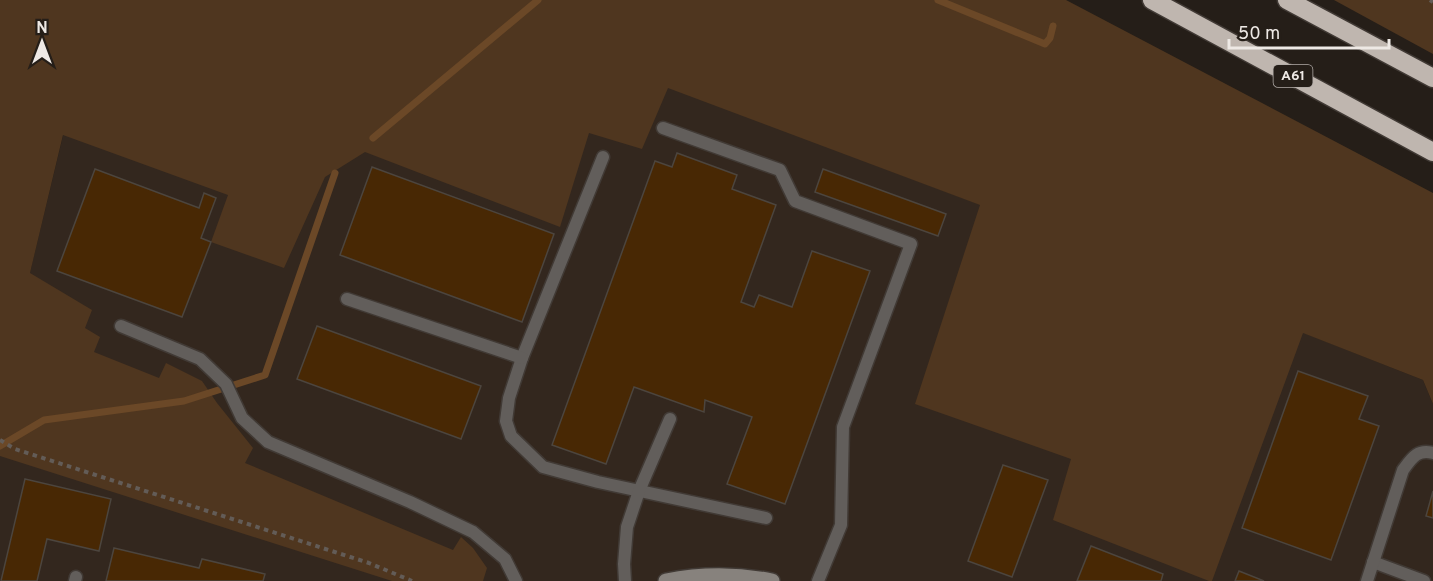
<svg xmlns="http://www.w3.org/2000/svg" width="1433" height="581" viewBox="0 0 1433 581" font-family="Overpass,sans-serif">
<style>
.built{fill:#33271e}
.green{fill:#4f361f}
.lines{fill:none;stroke-linecap:round;stroke-linejoin:round}
.stream{stroke:#6b4827;stroke-width:7}
.building{fill:#482804;stroke:#4c453e;stroke-width:1.5}
.lane-casing{stroke:#413a35;stroke-width:15}
.secondary-casing{stroke:#413a35;stroke-width:18}
.highway-casing{stroke:#413a35;stroke-width:21}
.path{stroke:#635c57;stroke-width:4;stroke-dasharray:4.5 4.5;stroke-linecap:butt}
.lane{stroke:#625e5b;stroke-width:12}
.secondary{stroke:#87827d;stroke-width:15}
.highway{stroke:#bfb6af;stroke-width:18}
.labels{text-anchor:middle;dominant-baseline:central;stroke-width:4.5;stroke-linejoin:round;paint-order:stroke}
.shield{fill:#251e18;stroke:#b2aca8;stroke-width:1.5}
.shield-label{font-size:14px;font-weight:bold;fill:#eee9e5}
</style>
<rect width="100%" height="100%" fill="#251e18"/>
<polygon class="built" points="89,28 542,39 981,205 1423,380 1433,404 1433,581 0,581 0,446 19,318"/>
<g class="green">
<polygon points="0,0 1066,0 1433,193 1433,404 1423,380 1303,333 1212,581 1209,581 1053,520 1071,459 915,404 980,205 668,88 642,149 589,133 560,227 365,152 325,177 284,268 211,242 228,195 63,135 30,273 92,310 85,328 100,337 94,352 159,378 166,363 202,381 217,403 253,448 245,463 453,550 461,537 473,548 487,568 483,581 392,581 0,456"/>
<polygon points="1334,0 1433,0 1433,54"/>
</g>
<g class="lines">
<g class="stream">
<polyline points="938,0 1045,44 1050,38 1053,26"/>
<polyline points="373,138 538,0"/>
<polyline points="0,446 44,420 184,401 265,375 335,173"/>
</g>
</g>
<g class="building">
<polygon points="677,153 737,175 732,189 776,205 741,302 754,307 759,295 792,307 812,251 870,271 785,504 727,484 752,417 705,400 704,412 634,387 606,464 552,445 655,161 672,167"/>
<polygon points="372,167 554,234 522,322 340,255"/>
<polygon points="95,169 199,208 204,193 216,198 201,238 211,242 182,317 57,271"/>
<polygon points="823,169 946,214 938,236 815,192"/>
<polygon points="317,326 481,386 461,439 297,379"/>
<polygon points="1298,371 1368,396 1359,419 1379,426 1331,560 1242,528"/>
<polygon points="1003,465 1048,480 1012,577 968,561"/>
<polygon points="25,479 111,499 99,551 47,539 37,581 1,581"/>
<polygon points="1433,491 1433,518 1426,516"/>
<polygon points="1091,546 1163,574 1161,581 1077,581"/>
<polygon points="114,548 199,568 202,559 265,574 263,581 106,581"/>
<polygon points="1239,571 1264,581 1235,581"/>
</g>
<g class="lines">
<defs>
<g id="lane">
<polyline points="663,128 780,170 795,201 911,244 843,427 841,525 818,581"/>
<polyline points="603,157 522,358 509,398 506,421 511,436 543,467 598,482 766,518"/>
<polyline points="347,299 522,358"/>
<polyline points="121,326 200,359 226,384 242,418 268,442 410,502 473,532 505,559 516,581"/>
<polyline points="1373,562 1424,581"/>
<polyline points="75,581 76,577"/>
<polyline points="625,581 624,564 627,527 639,491 670,419"/>
<path d="M1367,581L1403,470C1412,458 1417,449 1433,453"/>
</g>
<path id="secondary" d="M666,581C701,574 737,574 772,581"/>
<g id="highway">
<polyline points="1152,0 1433,152"/>
<polyline points="1287,0 1433,78"/>
</g>
</defs>
<use href="#lane" class="lane-casing"/>
<use href="#secondary" class="secondary-casing"/>
<use href="#highway" class="highway-casing"/>
<g class="path">
<polyline points="1430,0 1433,2"/>
<polyline points="0,440 15,449 369,563 412,581"/>
</g>
<use href="#lane" class="lane"/>
<use href="#secondary" class="secondary"/>
<use href="#highway" class="highway"/>
</g>
<g class="labels">
<rect class="shield" x="1273.5" y="65" width="39" height="22" rx="4.5"/>
<g class="shield-label">
<text x="1293" y="76">A61</text>
</g>
</g>
<g transform="translate(42 42)" stroke="#251e18" stroke-width="4.5" paint-order="stroke">
<path d="M0-4.5L10 22L0 15L-10 22Z" fill="#eee9e5"/>
<text y="-9" font-size="16" font-weight="bold" text-anchor="middle" fill="#eee9e5">N</text>
</g>
<path d="M1229 39v9h160v-9" fill="none" stroke="#eee9e5" stroke-width="3"/>
<text x="1238" y="39" font-size="18" fill="#eee9e5" stroke="#251e18" stroke-width="4.5" paint-order="stroke">50 m</text>
</svg>
